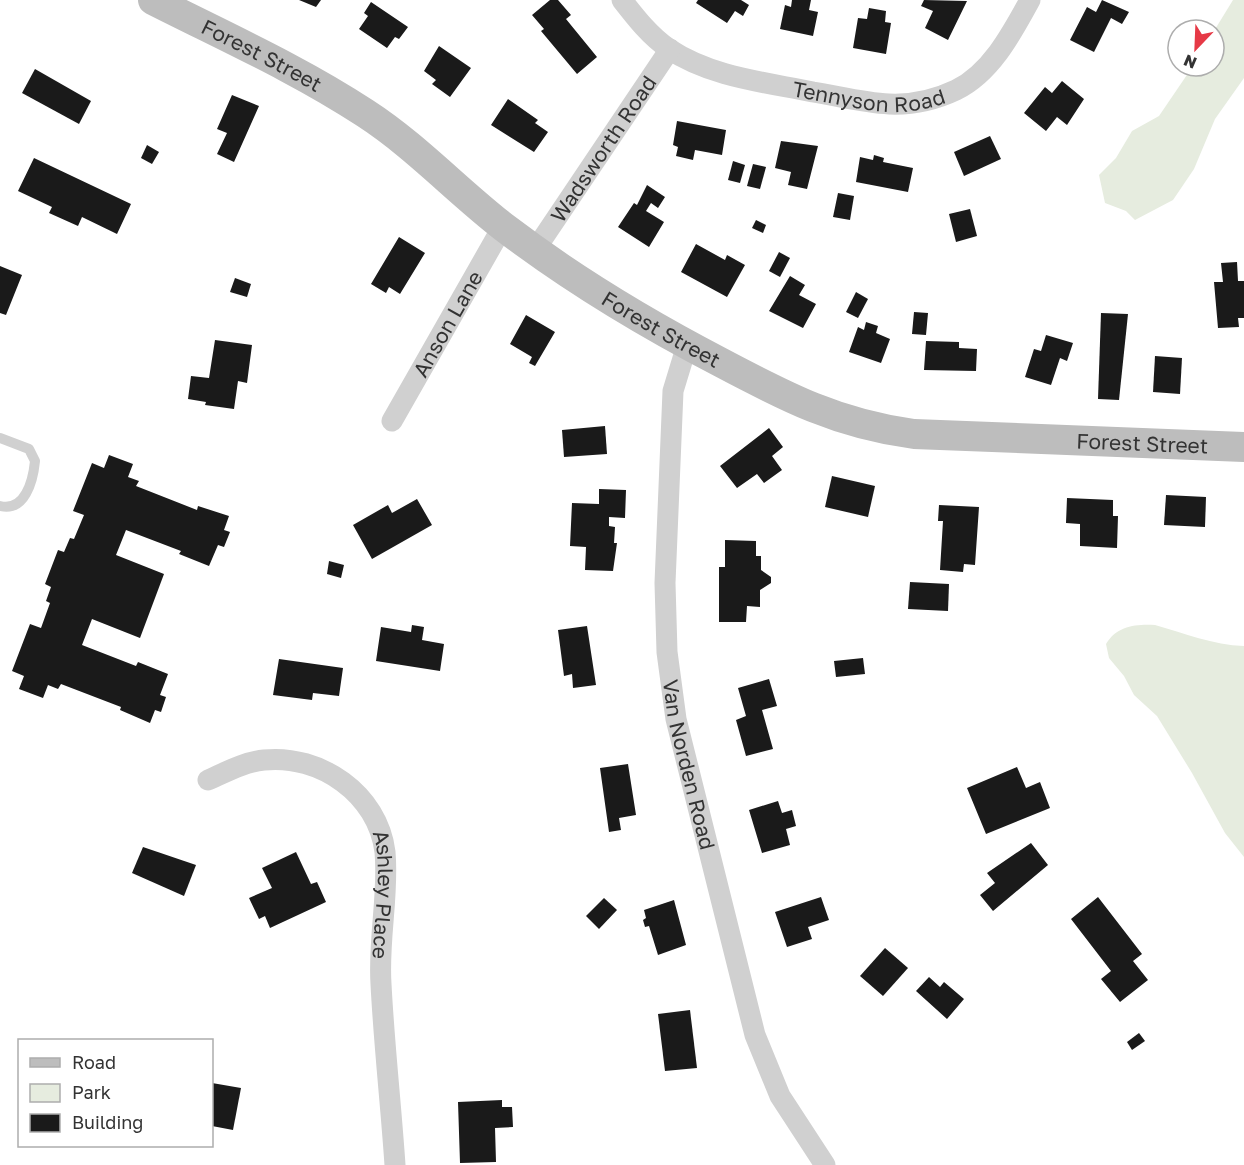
<svg xmlns="http://www.w3.org/2000/svg" width="1244" height="1165" viewBox="0 0 1244 1165" font-family="'Golos Text',sans-serif">
<style>
.green{fill:#e6ecdf}
.building{fill:#1a1a1a}
.lines{fill:none;stroke-linecap:round;stroke-linejoin:round}
.lane{stroke:#d0d0d0;stroke-width:10}
.street{stroke:#d0d0d0;stroke-width:21}
.secondary{stroke:#bdbdbd;stroke-width:30}
.labels{text-anchor:middle;dominant-baseline:central;stroke-width:6;stroke-linejoin:round;paint-order:stroke}
.street-label{font-size:21px;fill:#333;stroke:#fff}
</style>
<rect width="100%" height="100%" fill="#fff"/>
<g class="green">
<polygon points="1233,0 1244,0 1244,78 1215,119 1194,169 1173,200 1135,220 1126,211 1105,203 1099,175 1116,158 1132,131 1159,116 1193,66 1214,66 1214,31"/>
<path d="M1155,625C1184,633 1213,645 1244,646V857L1225,833L1192,773L1157,716L1134,695L1124,676L1109,658L1106,644C1117,626 1135,624 1155,625Z"/>
</g>
<g class="building">
<polygon points="299,0 321,0 316,7"/>
<polygon points="550,0 558,0 571,15 566,19 597,57 577,74 541,31 544,29 532,15"/>
<polygon points="698,0 741,0 749,5 743,16 735,11 727,23 696,3"/>
<polygon points="792,0 811,0 809,10 818,12 813,36 780,29 785,5 791,7"/>
<polygon points="924,0 967,1 948,40 925,28 933,11 921,6"/>
<polygon points="1102,0 1129,12 1122,24 1111,18 1094,52 1070,40 1087,7 1096,12"/>
<polygon points="371,2 408,27 399,39 395,37 387,48 359,29 368,16 364,13"/>
<polygon points="869,8 886,11 885,22 891,23 886,54 853,48 858,18 867,19"/>
<polygon points="439,46 471,68 450,97 432,84 436,80 424,71"/>
<polygon points="35,69 91,101 79,124 22,93"/>
<polygon points="1062,81 1084,99 1067,125 1057,117 1046,131 1024,113 1045,87 1052,93"/>
<polygon points="232,95 259,106 234,162 217,154 227,133 217,129"/>
<polygon points="508,99 538,120 535,123 548,132 534,152 491,125"/>
<polygon points="677,121 726,130 722,155 695,150 693,160 676,156 678,147 673,145"/>
<polygon points="990,136 1001,159 964,176 954,152"/>
<polygon points="781,141 818,146 807,189 788,185 791,172 775,168"/>
<polygon points="147,145 159,152 152,164 141,158"/>
<polygon points="874,155 884,158 883,162 913,168 908,192 856,182 860,157 873,160"/>
<polygon points="34,158 131,204 117,234 82,217 78,226 49,213 52,207 18,191"/>
<polygon points="733,161 745,165 740,183 728,180"/>
<polygon points="753,164 766,167 760,189 747,186"/>
<polygon points="647,185 665,197 658,208 651,203 646,211 664,222 649,247 618,227 634,203 637,205"/>
<polygon points="838,193 854,196 850,220 833,217"/>
<polygon points="970,209 977,236 956,242 949,214"/>
<polygon points="756,220 766,225 763,233 752,228"/>
<polygon points="399,237 425,253 400,294 389,287 386,293 371,284"/>
<polygon points="696,244 725,260 727,255 745,265 727,297 681,272"/>
<polygon points="779,252 790,258 780,277 769,271"/>
<polygon points="1237,262 1238,281 1244,281 1244,318 1238,318 1239,327 1218,328 1214,282 1223,282 1221,263"/>
<polygon points="0,266 22,275 6,315 0,313"/>
<polygon points="790,276 805,285 799,295 816,304 803,328 769,311"/>
<polygon points="235,278 251,284 247,297 230,292"/>
<polygon points="856,292 868,299 858,318 846,312"/>
<polygon points="914,312 928,313 926,335 912,334"/>
<polygon points="1101,313 1128,314 1119,400 1098,399"/>
<polygon points="526,315 555,332 535,366 529,363 532,357 510,344"/>
<polygon points="866,322 878,326 876,333 890,339 881,363 849,352 858,327 864,330"/>
<polygon points="1046,335 1073,343 1067,361 1060,358 1051,385 1025,377 1034,349 1041,351"/>
<polygon points="215,340 252,345 247,383 238,381 234,409 205,405 206,402 188,399 191,376 209,378"/>
<polygon points="926,341 959,342 959,348 977,349 976,371 924,370"/>
<polygon points="1155,356 1182,358 1180,394 1153,392"/>
<polygon points="605,426 607,454 564,457 562,430"/>
<polygon points="769,428 783,447 772,456 782,470 764,483 757,474 737,488 720,466"/>
<polygon points="109,455 133,464 128,477 139,481 136,486 197,510 198,506 229,516 224,530 230,532 224,547 218,545 209,566 179,554 181,551 126,530 116,555 164,574 140,638 92,619 82,645 136,666 138,662 168,674 160,695 166,697 161,712 155,710 150,723 120,710 121,707 61,684 58,689 48,685 43,698 19,689 24,676 12,671 30,624 41,628 50,603 46,601 51,587 45,584 58,550 64,552 70,538 74,539 84,515 73,511 92,463 104,468"/>
<polygon points="832,476 875,486 868,517 825,507"/>
<polygon points="599,489 626,490 625,518 609,517 609,526 615,527 614,543 617,543 613,571 585,570 586,547 570,546 572,503 599,504"/>
<polygon points="1166,495 1206,497 1205,527 1164,525"/>
<polygon points="1067,498 1113,500 1113,516 1118,516 1117,548 1080,546 1080,524 1066,523"/>
<polygon points="417,499 432,525 372,559 353,525 388,505 392,513"/>
<polygon points="939,505 979,507 975,565 964,564 963,572 940,570 943,521 938,521"/>
<polygon points="725,540 756,541 756,556 761,556 761,570 771,577 771,583 760,590 760,607 747,606 746,622 719,622 719,567 725,567"/>
<polygon points="329,561 344,565 341,578 327,574"/>
<polygon points="910,582 949,584 948,611 908,609"/>
<polygon points="412,625 424,627 422,640 444,644 440,671 376,661 381,627 411,632"/>
<polygon points="587,626 596,685 573,688 572,674 564,676 558,630"/>
<polygon points="863,658 865,674 836,677 834,661"/>
<polygon points="279,659 343,668 339,696 313,693 312,700 273,695"/>
<polygon points="769,679 777,706 762,710 773,749 746,756 736,720 746,716 738,688"/>
<polygon points="628,764 636,815 619,818 621,830 609,832 600,768"/>
<polygon points="1017,767 1026,788 1040,782 1050,808 986,834 967,788"/>
<polygon points="778,801 782,813 792,810 796,826 786,829 790,845 762,853 749,810"/>
<polygon points="1031,843 1048,865 993,911 980,895 995,883 987,873"/>
<polygon points="143,847 196,865 184,896 132,873"/>
<polygon points="296,852 311,884 317,882 326,902 270,928 265,916 259,919 249,898 272,888 262,868"/>
<polygon points="821,897 829,920 808,927 812,939 787,947 775,912"/>
<polygon points="1098,897 1142,954 1133,961 1148,980 1120,1002 1101,979 1111,971 1071,919"/>
<polygon points="604,898 617,910 599,929 586,916"/>
<polygon points="674,900 686,945 658,955 649,926 645,927 643,920 646,918 644,910"/>
<polygon points="885,948 908,968 883,996 860,976"/>
<polygon points="929,977 940,987 944,982 964,999 947,1019 916,991"/>
<polygon points="690,1010 697,1068 665,1071 658,1014"/>
<polygon points="1139,1033 1145,1041 1132,1050 1127,1042"/>
<polygon points="212,1083 241,1088 233,1130 212,1126"/>
<polygon points="502,1100 502,1107 512,1107 513,1127 495,1128 496,1162 460,1163 458,1102"/>
</g>
<g class="lines">
<path class="lane" d="M0,438L29,449L35,461C33,481 25,512 0,506"/>
<g class="street">
<path id="s1" d="M622,0C636,18 650,36 669,49C711,77 764,82 813,92C838,96 864,103 889,104C912,105 935,100 956,90C991,73 1012,33 1030,0"/>
<path id="s2" d="M535,250L670,49"/>
<path id="s3" d="M687,345L673,391L665,583L667,652L676,719L755,1035L780,1096L825,1165"/>
<path id="s4" d="M392,421L503,226"/>
<path id="s5" d="M208,780C226,772 244,762 264,760C320,754 378,794 385,852C389,894 378,940 381,984C384,1044 391,1105 395,1165"/>
</g>
<path class="secondary" id="s6" d="M153,0C224,36 298,69 365,113C416,146 457,191 505,228C572,279 645,323 720,362C786,397 838,424 914,434L1244,447"/>
</g>
<g class="labels">
<g class="street-label">
<text stroke="none"><textPath href="#s6" startOffset="122">Forest Street</textPath></text>
<text stroke="none"><textPath href="#s1" startOffset="276">Tennyson Road</textPath></text>
<text stroke="none"><textPath href="#s2" startOffset="122">Wadsworth Road</textPath></text>
<text stroke="none"><textPath href="#s4" startOffset="112">Anson Lane</textPath></text>
<text stroke="none"><textPath href="#s6" startOffset="608">Forest Street</textPath></text>
<text stroke="none"><textPath href="#s6" startOffset="1112">Forest Street</textPath></text>
<text stroke="none"><textPath href="#s3" startOffset="424">Van Norden Road</textPath></text>
<text stroke="none"><textPath href="#s5" startOffset="270">Ashley Place</textPath></text>
</g>
</g>
<rect x="18" y="1039" width="195" height="108" fill="#ffffff" stroke="#adadad" stroke-width="1.5"/>
<rect x="30" y="1058" width="30" height="9" fill="#bdbdbd" stroke="#adadad" stroke-width="1.5"/>
<text x="72" y="1069" font-size="18" fill="#333333">Road</text>
<rect x="30" y="1084" width="30" height="18" fill="#e6ecdf" stroke="#adadad" stroke-width="1.5"/>
<text x="72" y="1099" font-size="18" fill="#333333">Park</text>
<rect x="30" y="1114" width="30" height="18" fill="#1a1a1a" stroke="#adadad" stroke-width="1.5"/>
<text x="72" y="1129" font-size="18" fill="#333333">Building</text>
<g transform="translate(1196 48) rotate(203)"><circle r="28" fill="#ffffff" stroke="#adadad" stroke-width="1.5"/>
<path d="M0-4.5L10 22L0 15L-10 22Z" fill="#e63946"/>
<text y="-9" font-size="16" font-weight="bold" text-anchor="middle" fill="#333333">N</text>
</g>
</svg>
